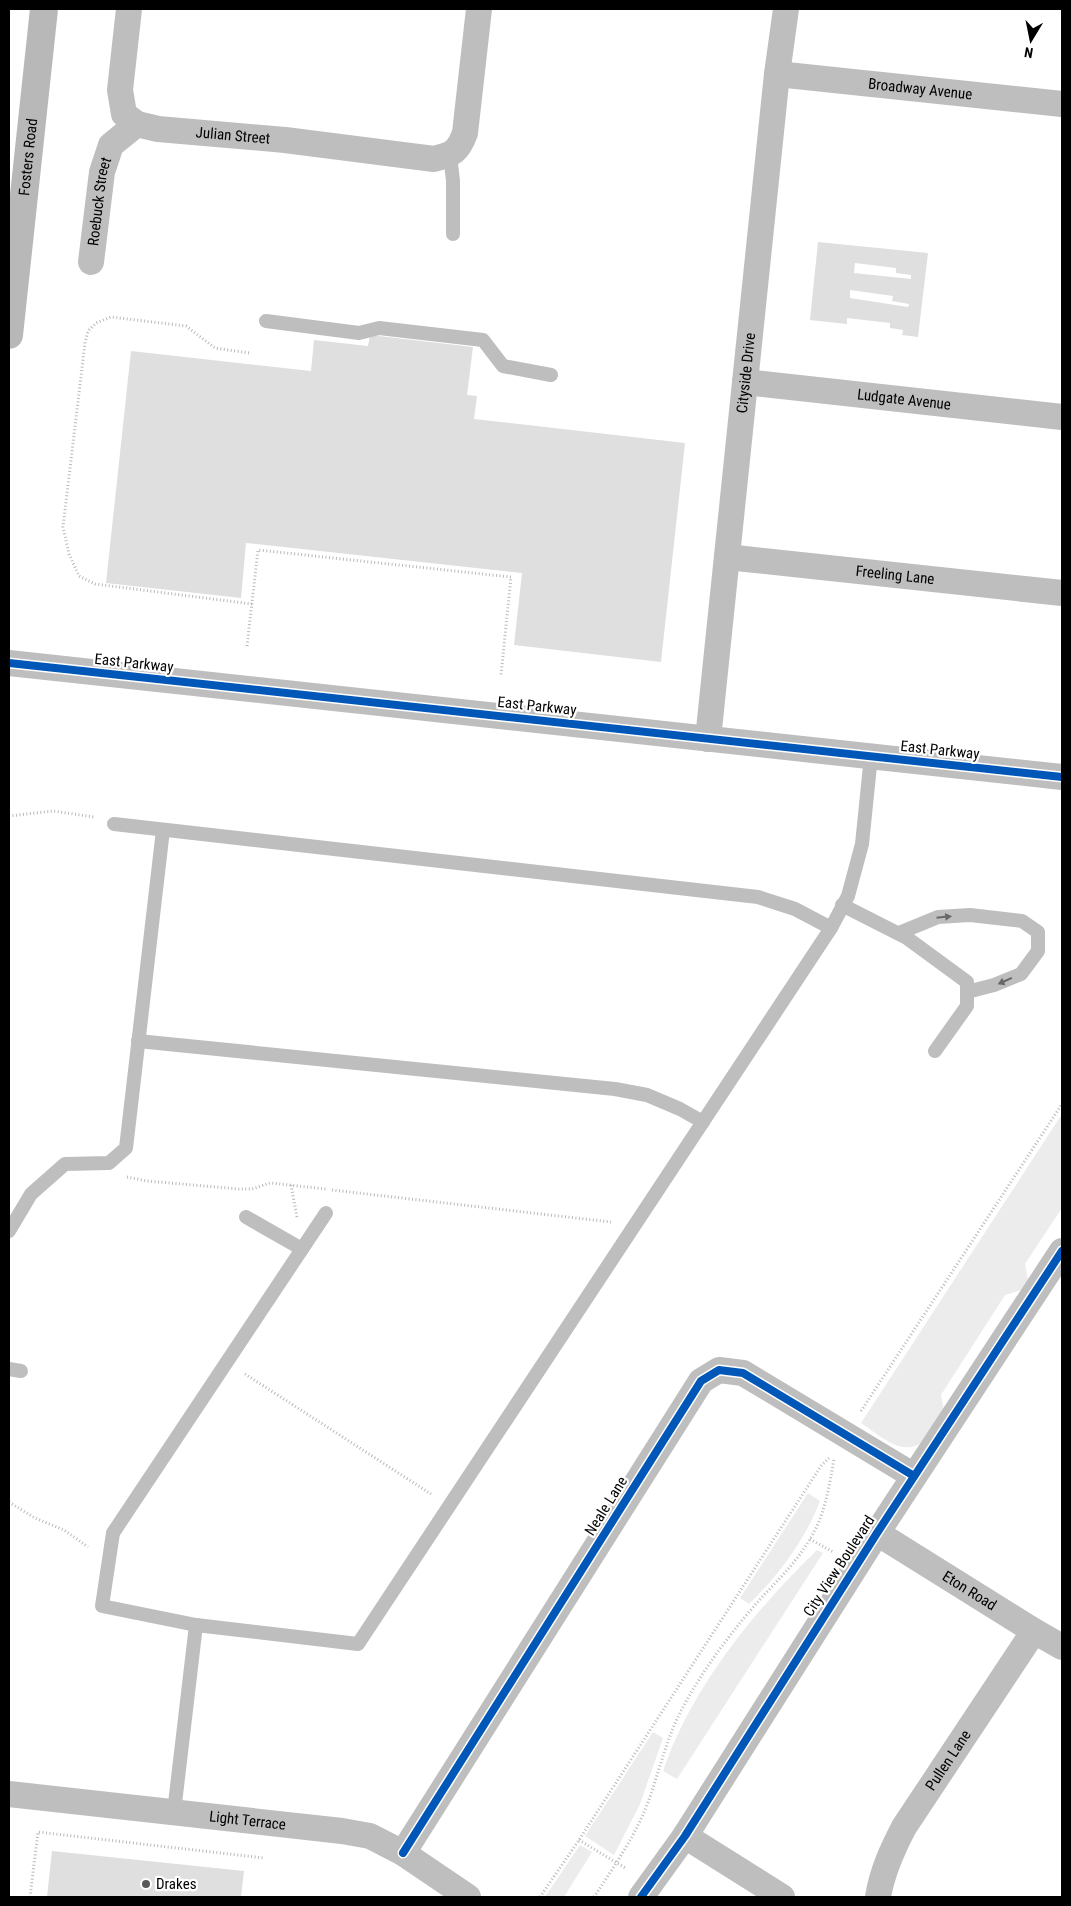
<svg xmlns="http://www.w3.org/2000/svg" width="1071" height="1906" viewBox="0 0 1071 1906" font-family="'Roboto Condensed',sans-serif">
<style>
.green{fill:#ececec}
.building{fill:#dfdfdf;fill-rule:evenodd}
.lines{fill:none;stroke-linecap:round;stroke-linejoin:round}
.path{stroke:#b9b9b9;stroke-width:3;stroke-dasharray:1 2.5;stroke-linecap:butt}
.service{stroke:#bebebe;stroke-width:14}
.minor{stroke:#bebebe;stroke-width:26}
.secondary{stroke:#b8b8b8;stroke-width:28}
.cycleway-casing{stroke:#fff;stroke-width:11}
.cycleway{stroke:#0057b8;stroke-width:8}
.oneway{fill:#686868}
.poi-dot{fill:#595959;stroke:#fff;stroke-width:2}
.labels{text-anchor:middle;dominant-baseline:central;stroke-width:4.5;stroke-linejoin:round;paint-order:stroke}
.street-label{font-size:15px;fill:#000;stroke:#fff}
.poi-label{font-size:15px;fill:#000;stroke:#fff;text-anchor:start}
</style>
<rect width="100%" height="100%" fill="#fff"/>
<g class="green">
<path d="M1062,1114V1208L1025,1264L1028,1280L1021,1290L1005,1295L941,1395L944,1410C938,1420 932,1432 924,1440C904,1460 878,1434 861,1423Z"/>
<path d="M808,1493L820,1501C805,1540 779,1575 749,1604L740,1598Z"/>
<path d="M817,1550L823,1553L677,1779L663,1771C691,1688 755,1610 817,1550Z"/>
<polygon points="653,1732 663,1738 640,1804 614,1855 585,1836"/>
<polygon points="580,1845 592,1852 564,1897 545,1897"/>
</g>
<g class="building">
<path d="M818,242L928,253L918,337L902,335L903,330L890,328V323L847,318V324L810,320ZM855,263L896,268V273L911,275V279L854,273ZM850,290L893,296L892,301L909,304L908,307L850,298Z"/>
<polygon points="370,335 473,347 467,395 477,396 474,419 685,443 661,662 514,645 522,573 246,543 241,598 106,583 131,351 311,371 314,340 368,346"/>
<polygon points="52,1851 244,1871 241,1897 47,1897"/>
</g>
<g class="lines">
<g class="path">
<polyline points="249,353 215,348 186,326 111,317 96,323 88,331 85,343 63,527 69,554 79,576 95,584 252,604"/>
<polyline points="247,646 258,550 511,577 501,675"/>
<polyline points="9,816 53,811 94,817"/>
<polyline points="127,1177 147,1181 239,1189 252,1189 270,1183 326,1189"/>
<polyline points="291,1185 297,1217"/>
<polyline points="332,1190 611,1222"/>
<polyline points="245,1374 431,1494"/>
<polyline points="861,1411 1062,1104"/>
<polyline points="9,1502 35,1518 64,1530 88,1547"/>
<polyline points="810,1539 833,1552"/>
<polyline points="579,1840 627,1869"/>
<polyline points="30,1897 38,1832 264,1858"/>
<polyline points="540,1897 579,1840 821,1466 829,1458"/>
<path d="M594,1897C613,1868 634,1838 647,1805C659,1773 666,1739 682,1709C703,1669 734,1628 764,1595C781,1577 798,1560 810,1539C825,1515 829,1487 834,1459"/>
</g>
<g class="service">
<polyline points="450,155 453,181 453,234"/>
<polyline points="266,321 359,333 379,328 483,340 503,366 551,375"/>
<polyline points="114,824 758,897 795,909 831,928"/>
<polyline points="842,905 907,938 967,982 967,1006 935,1051"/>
<polyline points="899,933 938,917 970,915 1022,921 1038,932 1038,951 1021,974 994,985 967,992"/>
<polyline points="138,1041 615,1089 647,1095 680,1109 703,1122"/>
<polyline points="326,1213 113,1533 102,1606 196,1625 358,1644 831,928 848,896 862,844 871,756"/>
<polyline points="246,1217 302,1249"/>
<polyline points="9,1231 31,1194 65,1164 109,1163 126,1148 163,830"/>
<polyline points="9,1369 21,1371"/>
<polyline points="174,1812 196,1625"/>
</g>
<g class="minor">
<path id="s1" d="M129,9L120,90L124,114L137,124L158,129L285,140L434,159C453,154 458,152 465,133L479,9"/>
<path id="s2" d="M777,74L1062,104"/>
<path id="s3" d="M91,262L102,172L111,145L137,124"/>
<path id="s4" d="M745,382L1062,417"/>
<path id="s5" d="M727,557L1062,593"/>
<polyline points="9,663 1062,777"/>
<path id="s6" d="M708,739L777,74L786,9"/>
<path id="s7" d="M877,1533L1034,1631L1062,1647"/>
<path id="s8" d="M9,1794L342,1831L370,1836L403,1853L468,1897"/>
<polyline points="685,1836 782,1897"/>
<polyline points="403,1853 701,1381 719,1370 743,1373 914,1476"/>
<polyline points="641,1897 685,1836 877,1533 1062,1251"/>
<path id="s9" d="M878,1897C882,1872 892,1850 904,1827L1034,1631"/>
</g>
<path class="secondary" id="s10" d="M9,335L44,9"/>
<defs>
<g id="cycleway">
<polyline points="9,663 1062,777"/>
<polyline points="403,1853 701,1381 719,1370 743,1373 914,1476"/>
<polyline points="641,1897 685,1836 877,1533 1062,1251"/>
</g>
</defs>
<use href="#cycleway" class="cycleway-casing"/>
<use href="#cycleway" class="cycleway"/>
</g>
<defs><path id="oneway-solid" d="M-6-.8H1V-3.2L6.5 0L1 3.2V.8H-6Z" transform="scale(1.25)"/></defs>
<g class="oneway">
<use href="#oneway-solid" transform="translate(944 917) rotate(-6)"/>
<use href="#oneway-solid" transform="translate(1005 981) rotate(156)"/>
</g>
<circle class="poi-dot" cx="146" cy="1884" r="5"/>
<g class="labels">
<g class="street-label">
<text stroke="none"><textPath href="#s2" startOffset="144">Broadway Avenue</textPath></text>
<text stroke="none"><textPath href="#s1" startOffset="219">Julian Street</textPath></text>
<text stroke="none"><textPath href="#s10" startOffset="179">Fosters Road</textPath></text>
<text stroke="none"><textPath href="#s3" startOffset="61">Roebuck Street</textPath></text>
<text stroke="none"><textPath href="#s6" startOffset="368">Cityside Drive</textPath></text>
<text stroke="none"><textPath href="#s4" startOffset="160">Ludgate Avenue</textPath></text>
<text stroke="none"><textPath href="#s5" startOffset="169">Freeling Lane</textPath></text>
<text transform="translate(134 663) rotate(6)">East Parkway</text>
<text transform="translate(537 706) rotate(6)">East Parkway</text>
<text transform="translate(940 750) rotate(6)">East Parkway</text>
<text transform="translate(606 1506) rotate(-58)">Neale Lane</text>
<text transform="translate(839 1566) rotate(-57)">City View Boulevard</text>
<text stroke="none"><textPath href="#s7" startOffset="109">Eton Road</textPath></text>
<text stroke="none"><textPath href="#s9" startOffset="155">Pullen Lane</textPath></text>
<text stroke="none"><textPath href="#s8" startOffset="240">Light Terrace</textPath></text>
</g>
<g class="poi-label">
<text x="156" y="1884">Drakes</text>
</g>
</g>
<rect width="1071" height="1906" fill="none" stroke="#000000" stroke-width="20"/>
<g transform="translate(1031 40) rotate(190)" stroke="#ffffff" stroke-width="4" paint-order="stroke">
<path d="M0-4L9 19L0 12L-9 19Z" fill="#000000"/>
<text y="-8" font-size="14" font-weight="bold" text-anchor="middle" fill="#000000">N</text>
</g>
</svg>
